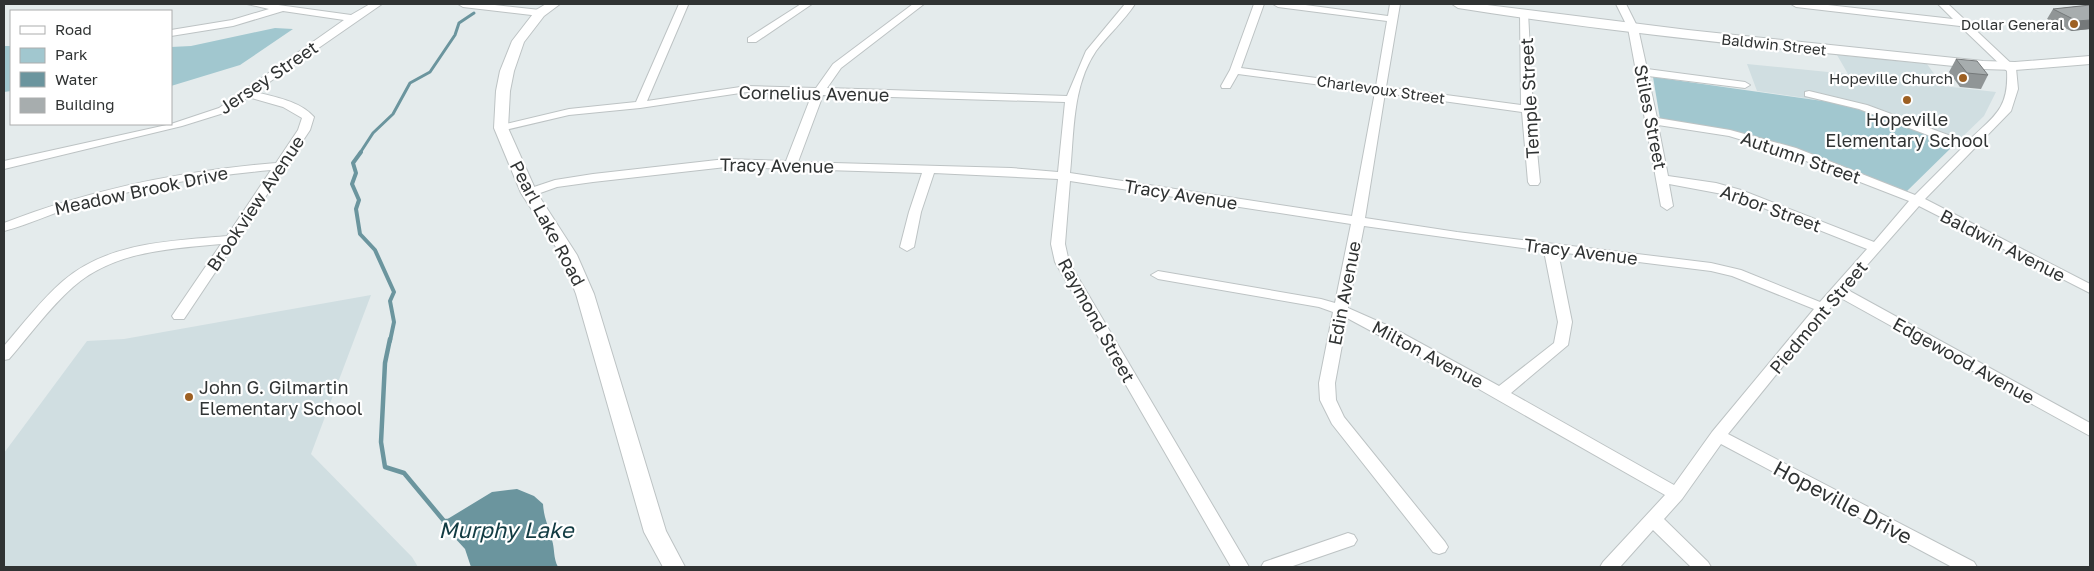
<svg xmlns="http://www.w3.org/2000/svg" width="2094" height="571" viewBox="0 0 2094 571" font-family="'Golos Text',sans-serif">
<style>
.built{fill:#d0dee1}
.green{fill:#a1c7cf}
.water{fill:#6b959e}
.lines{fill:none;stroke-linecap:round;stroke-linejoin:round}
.stream-far2{stroke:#6b959e;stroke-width:3}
.stream-far1{stroke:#6b959e;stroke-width:4}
.stream{stroke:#6b959e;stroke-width:4.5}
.minor-casing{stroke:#bdc3c4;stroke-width:2}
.major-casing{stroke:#bdc3c4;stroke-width:2}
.minor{fill:#fff;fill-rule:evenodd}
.major{fill:#fff;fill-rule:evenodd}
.wall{fill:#909596}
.shaded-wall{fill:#75797a}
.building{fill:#a7adae;stroke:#75797a}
.poi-dot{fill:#9d6023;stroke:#fff;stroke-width:2}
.labels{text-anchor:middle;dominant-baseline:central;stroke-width:4.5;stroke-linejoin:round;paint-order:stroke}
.far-poi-label{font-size:15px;fill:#303333;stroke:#fff;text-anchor:end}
.far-street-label{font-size:15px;fill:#303333;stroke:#fff}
.street-label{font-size:18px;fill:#303333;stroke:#fff}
.poi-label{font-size:18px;fill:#303333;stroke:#fff}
.near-street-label{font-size:21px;fill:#303333;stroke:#fff}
.near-water-label{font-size:22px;font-style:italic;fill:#123b42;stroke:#fff}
</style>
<rect width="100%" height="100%" fill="#e4ebec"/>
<g class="built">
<polygon points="1837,55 1927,64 1943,86 1996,92 1984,116 1955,144 1847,106 1812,99 1757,91 1747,64 1848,74"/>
<polygon points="371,295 311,454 412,557 418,567 4,567 4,453 87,341 124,339"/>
</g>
<g class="green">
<polygon points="275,28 293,29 240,65 171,86 171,47 191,46"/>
<polygon points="4,46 11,46 11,91 4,92"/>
<polygon points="1653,77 1830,102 1864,111 1955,144 1905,193 1753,135 1660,119"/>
</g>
<path class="water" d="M517,489L534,496L543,504C544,520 549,526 552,540C555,550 553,557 558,567H471L465,549L441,523L492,492Z"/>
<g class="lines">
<polyline class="stream-far2" points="360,153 373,133 393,114 410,83 430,72 455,35 459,23 474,13"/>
<polyline class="stream-far1" points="361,152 353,163 356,173 352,184 359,200 356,209 360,234 375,250 394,292 390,301 394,322 390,341"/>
<polyline class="stream" points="390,339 385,363 381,442 385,467 404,473 444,521 449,521"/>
<defs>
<g id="minor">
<path d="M247,4H271L351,15L370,4H382L255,92C275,97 300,101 314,117L310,130L184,319H174L172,316L221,244C169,249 114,251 73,287C49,308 30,335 9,359L4,360V346C23,324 41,300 63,281C108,242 171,241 227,236L271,170C205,176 139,187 76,206C52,213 28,225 4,231V223C92,189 182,171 276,163L298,130L302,118L283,107L248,97L227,112L182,126L4,169V161L171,124L219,108L344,20L283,11L233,26L171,36V30L232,20L269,9Z"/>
<polygon points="458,4 486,4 540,10 545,13 540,16 463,7"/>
<path d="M679,4L688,5L647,101L747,86L816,88L833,64L913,4H924L841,68L827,88L1067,96L1086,51L1125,4H1135C1124,21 1108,35 1096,51C1072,86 1074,133 1070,173L1352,216L1375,92L1238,74L1230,88H1222L1221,86L1230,70L1254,4H1264L1241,68L1376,86L1387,21L1278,7L1273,4H1298L1388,16L1390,4H1400L1386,87L1521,105L1520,14L1528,12L1533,109L1540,182L1538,185H1530L1528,182L1522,112L1385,93L1365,218L1457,232L1711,263L1741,270L1820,302L1867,249L1733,196L1669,184L1673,206L1667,210L1661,206L1628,28L1616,4H1626L1638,28L1647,69L1745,82L1750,85L1745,88L1648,76L1657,118L1730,130L1796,148L1915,195L1962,148L1859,109L1805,96V92L1809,91L1867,105L1967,142C1993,117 2009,110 2007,71L1960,26L1796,7L1791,4H1819L1953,19L1938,4H1948L2016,68L2018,89L2011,111L1925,199L2090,284V293L1919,206L1846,289L2090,423V436L1839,297L1728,434L1974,562L1977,567H1952L1721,444L1682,499L1664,519L1708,562L1711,567H1691L1653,530L1620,567H1600L1603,562L1665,495L1470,384L1347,318L1335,383L1336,400L1344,417L1445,542L1448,547L1445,552L1439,554L1433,552L1332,424L1320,400L1319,383L1333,312L1319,307L1158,279L1151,275L1158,271L1321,299L1335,303L1351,224L1070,181L1065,244L1069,262L1249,567H1231L1055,262L1051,244L1058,179L934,173L921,212L914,247L907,251L900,247L909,212L922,173L726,167L593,182L557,187L529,197L525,196L523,193L525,190L555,180L593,174L726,159L786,161L812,94L747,92L640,108L569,115L501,131L495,128L497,126L569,109L636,102ZM823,95L1065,102L1058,172L1011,168L798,162ZM1658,125L1729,136L1788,154L1909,201L1874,242L1741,190L1716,183L1668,176ZM1364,226L1544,251L1558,322L1554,343L1499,386L1391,327L1348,308ZM1558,252L1711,271L1732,276L1814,309L1712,432L1674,485L1511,393L1568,345L1572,322Z"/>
<polygon points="801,4 812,4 756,42 748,42 748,38"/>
<polygon points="1348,533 1354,535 1357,540 1354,545 1290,567 1261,567 1264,562"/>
</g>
<g id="major">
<polygon points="546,4 560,4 544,16 524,42 514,71 510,91 508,128 537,193 577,255 594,294 666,531 685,567 663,567 644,532 576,294 561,255 521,193 494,128 496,91 500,71 512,41 536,10"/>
<path d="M1452,4H1479L1688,30L1983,61L2015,62L2090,56V64L2015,70L1983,69C1808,51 1632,36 1458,8Z"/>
</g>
</defs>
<use href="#minor" class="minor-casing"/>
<use href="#major" class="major-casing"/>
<use href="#minor" class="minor"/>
<use href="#major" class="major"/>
</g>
<g class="wall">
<polygon points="2090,5 2090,29 2071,31 2047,19 2053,9"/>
<polygon points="1956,59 1988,75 1981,89 1960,87 1949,72"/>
</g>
<polygon class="shaded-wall" points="2090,20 2090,29 2071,31 2077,21"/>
<g class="building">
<polygon points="2090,5 2090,20 2077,21 2053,9"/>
<polygon points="1956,59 1977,61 1988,75 1967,73"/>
</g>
<g class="poi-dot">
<circle cx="2074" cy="24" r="5"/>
<circle cx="1963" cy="78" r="5"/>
<circle cx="1907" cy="100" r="5"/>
<circle cx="189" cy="397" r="5"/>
</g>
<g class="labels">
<g class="far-poi-label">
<text x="2064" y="24">Dollar General</text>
<text x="1953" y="78">Hopeville Church</text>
</g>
<g class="far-street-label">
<text transform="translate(1774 44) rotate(6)">Baldwin Street</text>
<text transform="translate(1381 89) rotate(8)">Charlevoux Street</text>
</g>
<g class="street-label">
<text transform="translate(268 77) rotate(-34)">Jersey Street</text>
<text transform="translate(814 93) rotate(1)">Cornelius Avenue</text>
<text transform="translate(1529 98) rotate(-93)">Temple Street</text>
<text transform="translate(1651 117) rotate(79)">Stiles Street</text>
<text transform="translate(1801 157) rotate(19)">Autumn Street</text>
<text transform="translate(777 165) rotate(1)">Tracy Avenue</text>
<text transform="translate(141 190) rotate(-12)">Meadow Brook Drive</text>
<text transform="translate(1181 194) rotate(9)">Tracy Avenue</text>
<text transform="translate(255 203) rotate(-56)">Brookview Avenue</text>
<text transform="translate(1771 208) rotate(20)">Arbor Street</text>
<text transform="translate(548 223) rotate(62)">Pearl Lake Road</text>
<text transform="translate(2003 245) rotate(27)">Baldwin Avenue</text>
<text transform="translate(1581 251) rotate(7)">Tracy Avenue</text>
<text transform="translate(1344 293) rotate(-79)">Edin Avenue</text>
<text transform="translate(1818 317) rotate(-50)">Piedmont Street</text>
<text transform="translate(1097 320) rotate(61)">Raymond Street</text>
<text transform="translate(1428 354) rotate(28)">Milton Avenue</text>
<text transform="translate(1964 360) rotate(29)">Edgewood Avenue</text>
</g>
<g class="poi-label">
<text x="1907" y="119">Hopeville<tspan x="1907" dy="21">Elementary School</tspan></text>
<text x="199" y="387" text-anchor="start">John G. Gilmartin<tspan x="199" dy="21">Elementary School</tspan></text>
</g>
<g class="near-street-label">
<text transform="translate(1843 502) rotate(28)">Hopeville Drive</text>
</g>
<g class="near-water-label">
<text x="506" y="529">Murphy Lake</text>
</g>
</g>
<rect width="2094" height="571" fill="none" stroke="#303333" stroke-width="10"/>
<rect x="10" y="10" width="162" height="115" fill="#ffffff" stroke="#acadad"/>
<rect x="20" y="26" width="25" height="8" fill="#ffffff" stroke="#acadad"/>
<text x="55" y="35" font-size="15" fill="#303333">Road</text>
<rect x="20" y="48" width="25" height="15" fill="#a1c7cf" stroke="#acadad"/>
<text x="55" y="60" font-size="15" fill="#303333">Park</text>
<rect x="20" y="72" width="25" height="15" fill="#6b959e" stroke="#acadad"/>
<text x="55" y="85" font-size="15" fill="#303333">Water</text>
<rect x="20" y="98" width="25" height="15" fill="#a7adae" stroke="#acadad"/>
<text x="55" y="110" font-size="15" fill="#303333">Building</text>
</svg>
